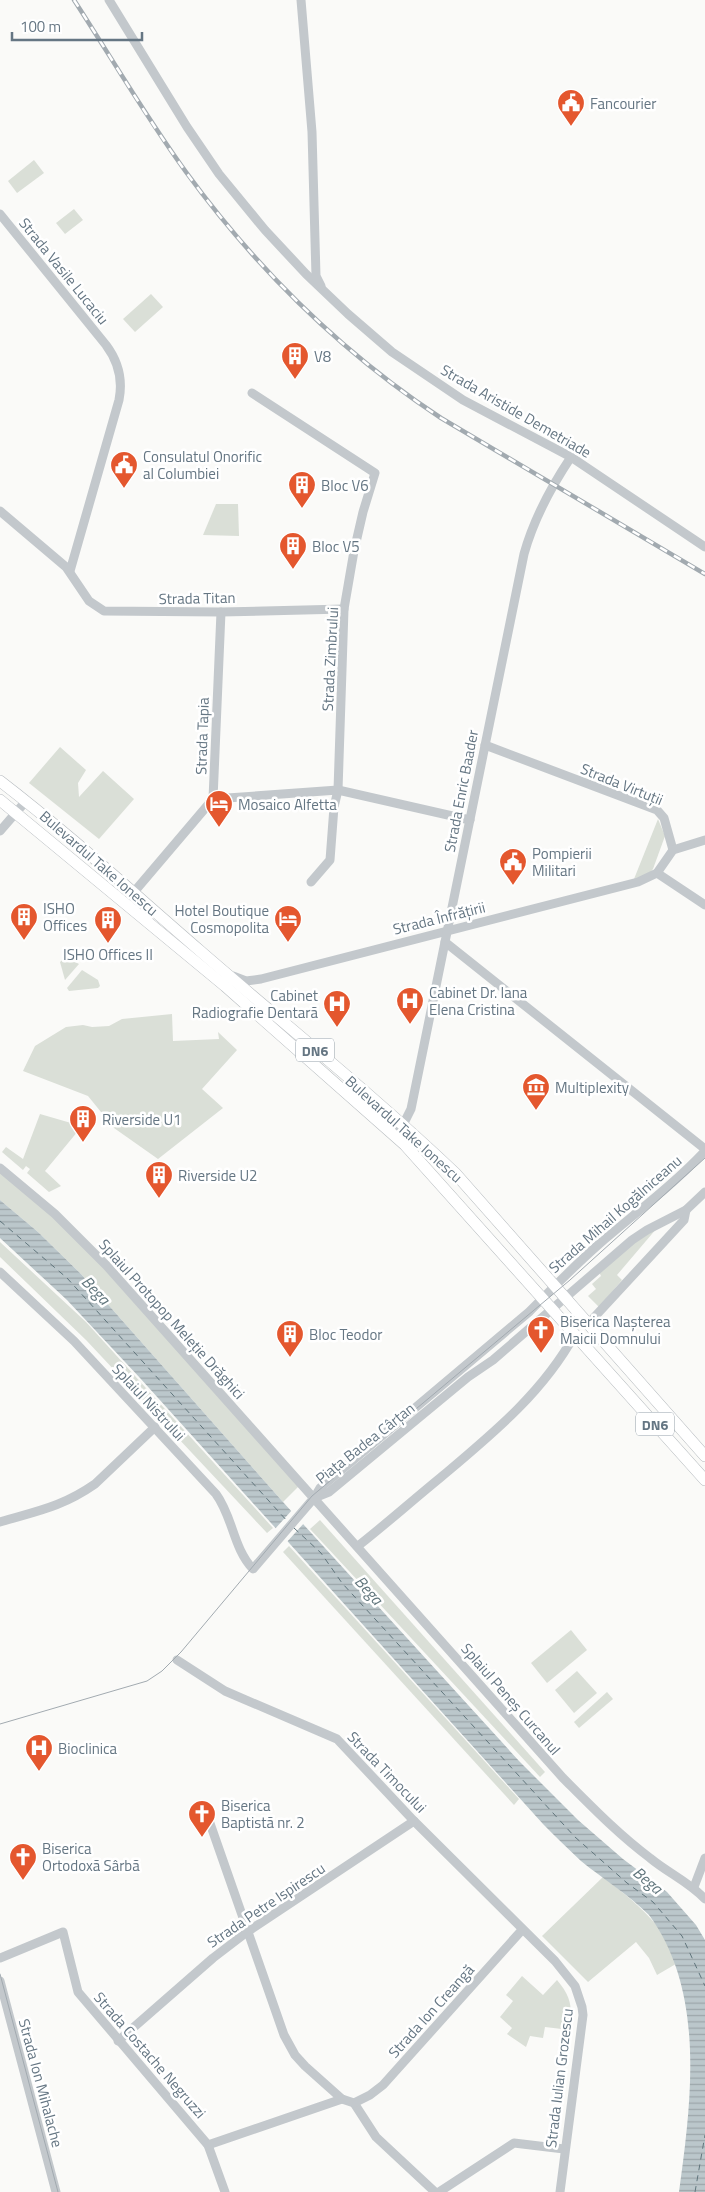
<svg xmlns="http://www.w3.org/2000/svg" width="705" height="2192" viewBox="0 0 705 2192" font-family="'Titillium Web',sans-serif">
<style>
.green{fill:#dadfd7}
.water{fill:url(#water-rules)}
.pier{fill:#fafaf8}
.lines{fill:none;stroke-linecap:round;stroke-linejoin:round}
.ferry{stroke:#60757c;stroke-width:1;stroke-dasharray:6 5;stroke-linecap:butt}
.major-casing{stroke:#b5babe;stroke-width:12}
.minor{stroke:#c3c8cc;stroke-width:9}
.major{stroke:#fff;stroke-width:11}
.tram{stroke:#a2aab0;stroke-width:1}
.rail-casing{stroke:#a2aab0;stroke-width:4.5}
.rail{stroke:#fff;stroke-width:2.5;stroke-dasharray:8;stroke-linecap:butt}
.labels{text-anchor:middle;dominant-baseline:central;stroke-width:5;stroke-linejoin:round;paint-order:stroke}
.shield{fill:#fff;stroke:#939fa8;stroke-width:1}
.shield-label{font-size:14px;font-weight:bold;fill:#657683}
.poi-label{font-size:15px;fill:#657683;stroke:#fff;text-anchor:start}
.street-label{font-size:15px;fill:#657683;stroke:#fff}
.water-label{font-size:16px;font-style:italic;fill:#60757c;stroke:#fff}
</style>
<defs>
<pattern id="water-rules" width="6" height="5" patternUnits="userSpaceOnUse" patternTransform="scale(1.25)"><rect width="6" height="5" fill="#bbc7cb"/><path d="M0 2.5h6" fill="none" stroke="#9ca6aa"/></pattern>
</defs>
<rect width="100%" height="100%" fill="#fafaf8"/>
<g class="green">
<polygon points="34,160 44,173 17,193 8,181"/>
<polygon points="74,209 83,220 65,234 56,223"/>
<polygon points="151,294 163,307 135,332 123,319"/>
<polygon points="216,504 238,504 239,536 203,535"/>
<polygon points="60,747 86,770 78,783 79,797 103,771 134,799 99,839 29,783"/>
<polygon points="658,819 665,836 653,869 649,874 634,879"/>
<polygon points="66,957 79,964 65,980 60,962"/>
<polygon points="82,970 98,980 100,986 98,988 69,991 67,988"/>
<polygon points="172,1014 173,1041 219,1039 218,1032 237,1050 202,1089 223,1108 158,1159 114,1128 88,1096 23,1071 35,1046 66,1027 83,1025 92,1027 109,1026 122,1019"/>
<polygon points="40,1114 71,1123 78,1131 45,1171 61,1186 49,1192 27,1173 30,1169 26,1166 23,1170 2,1152 6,1147 23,1159"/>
<polygon points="0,1168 55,1214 302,1483 283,1502 81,1274 38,1232 0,1200"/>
<polygon points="657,1228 617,1275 622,1280 599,1307 588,1296 596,1289 592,1284 601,1276 599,1272 635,1240"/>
<polygon points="0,1242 86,1322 273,1528 267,1533 86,1340 0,1257"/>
<polygon points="320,1520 545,1772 540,1777 310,1529"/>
<polygon points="289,1546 519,1799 514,1805 283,1552"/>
<polygon points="571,1630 587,1650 547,1683 531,1663"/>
<polygon points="577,1671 597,1693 574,1713 555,1690"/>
<polygon points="607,1692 613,1699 579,1728 574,1722"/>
<path d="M603,1877C637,1903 660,1923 681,1961L657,1975L649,1958L636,1942L588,1982L542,1936Z"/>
<path d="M522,1976L543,1995L557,1980C572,1998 572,2007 570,2030L545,2027L543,2038L530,2036L526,2047L507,2034L512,2028L500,2017L513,2001L506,1995Z"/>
</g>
<path class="water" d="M0,1200L38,1232L81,1274L283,1502L519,1761L578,1820L623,1859L667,1892L696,1925L705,1940V2192H679C692,2098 705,1991 649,1915C628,1894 603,1879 581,1861C568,1849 555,1836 543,1824L140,1378L67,1300L0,1238Z"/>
<polygon class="pier" points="293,1509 305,1522 286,1543 274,1530"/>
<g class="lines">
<g class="ferry">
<polyline points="0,1221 67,1278 288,1522"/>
<polyline points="294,1528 321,1553 342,1583 575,1837 627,1883 653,1902 682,1936 705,1986"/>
<polyline points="695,2192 705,2135"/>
</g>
<defs>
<g id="major">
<path d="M0,781C69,834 133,893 199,950C284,1024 373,1095 455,1173L705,1456"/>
<polyline points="0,800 225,986 405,1145 705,1480"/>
</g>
</defs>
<use href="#major" class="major-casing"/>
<g class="minor">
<polyline points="109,0 187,127 219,174 265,230 306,274 348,314 392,352 463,400 571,457 705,547"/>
<polyline points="301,0 312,132 316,276 321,286"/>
<path d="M0,214L106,345C118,361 123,380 119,400L70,571"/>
<polyline points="252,393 375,473 363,512 354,551 344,609 338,790 334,807 330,860 311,882"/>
<polyline points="0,511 66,567 89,601 104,611 221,612 344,609"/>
<polyline points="485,745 657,810 664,818 673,850"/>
<polyline points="213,799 338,790 470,820"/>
<polyline points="0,831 26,801"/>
<polyline points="657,873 705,905"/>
<polyline points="134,892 213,799 221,612"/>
<polyline points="445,942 705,1149"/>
<polyline points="233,976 246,981 261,979 638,882 657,873 673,850 705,840"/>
<path d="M394,1135L403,1125L411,1109L524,554C534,518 551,487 571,457"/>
<path d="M0,1168L55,1214L106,1265L563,1778C591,1806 618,1834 650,1858C668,1873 689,1882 705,1899"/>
<path d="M0,1272L74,1341L216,1494C233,1517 233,1548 253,1569L314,1498L320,1488L529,1312C552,1289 574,1266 598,1245C634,1214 672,1186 705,1151"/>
<polyline points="588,1324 684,1220 686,1210"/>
<polyline points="314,1498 329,1492 468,1377 493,1360 632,1240 647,1230 686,1210 705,1192"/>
<path d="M0,1522C37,1511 62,1507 95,1484L155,1427"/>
<path d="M358,1546C386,1524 413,1500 440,1478C491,1435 543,1393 575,1334"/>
<polyline points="177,1660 225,1691 337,1739 414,1821 555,1961 575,1986 582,2007 583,2015 560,2192"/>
<polyline points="205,1809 284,2035 295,2055 305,2066 342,2099 354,2103 376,2137 435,2192"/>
<polyline points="694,1887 705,1858"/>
<polyline points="0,1958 63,1932 78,1992 208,2145 225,2192"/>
<polyline points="0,1981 56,2192"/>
<polyline points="118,2041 213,1958 247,1932 414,1821"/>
<polyline points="354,2103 370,2095 383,2085 522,1930"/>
<polyline points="208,2145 342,2099"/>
<polyline points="439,2192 514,2143 564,2149"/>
</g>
<use href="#major" class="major"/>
<g class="tram">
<polyline points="0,1724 147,1681 162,1671 181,1652 312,1496 570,1280 705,1158"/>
<polyline points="0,1974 58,2192"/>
</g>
<defs>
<path id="rail" d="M74,0C111,57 146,117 186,172C256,268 341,352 441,418L705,574"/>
</defs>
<use href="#rail" class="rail-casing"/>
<use href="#rail" class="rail"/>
</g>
<defs>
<symbol id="civic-pin" viewBox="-11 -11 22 30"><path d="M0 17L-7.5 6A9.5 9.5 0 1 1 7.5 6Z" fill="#e4572e" stroke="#fff"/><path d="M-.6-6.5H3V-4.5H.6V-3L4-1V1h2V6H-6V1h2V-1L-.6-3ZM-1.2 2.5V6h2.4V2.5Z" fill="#fff"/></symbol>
<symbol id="building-pin" viewBox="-11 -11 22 30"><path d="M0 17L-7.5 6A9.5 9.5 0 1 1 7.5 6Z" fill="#e4572e" stroke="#fff"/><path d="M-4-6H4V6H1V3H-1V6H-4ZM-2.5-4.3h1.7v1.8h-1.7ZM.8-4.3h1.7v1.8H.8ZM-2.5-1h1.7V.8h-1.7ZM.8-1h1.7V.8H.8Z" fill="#fff"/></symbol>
<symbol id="hotel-pin" viewBox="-11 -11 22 30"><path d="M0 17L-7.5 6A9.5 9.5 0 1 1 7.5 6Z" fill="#e4572e" stroke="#fff"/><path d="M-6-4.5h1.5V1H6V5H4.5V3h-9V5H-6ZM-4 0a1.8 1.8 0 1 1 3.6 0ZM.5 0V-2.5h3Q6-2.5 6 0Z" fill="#fff"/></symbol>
<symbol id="hospital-pin" viewBox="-11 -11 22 30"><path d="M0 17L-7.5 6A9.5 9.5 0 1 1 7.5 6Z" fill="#e4572e" stroke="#fff"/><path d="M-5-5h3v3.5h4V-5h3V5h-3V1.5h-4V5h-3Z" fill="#fff"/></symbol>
<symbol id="museum-pin" viewBox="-11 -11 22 30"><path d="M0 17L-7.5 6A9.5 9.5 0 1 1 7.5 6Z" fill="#e4572e" stroke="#fff"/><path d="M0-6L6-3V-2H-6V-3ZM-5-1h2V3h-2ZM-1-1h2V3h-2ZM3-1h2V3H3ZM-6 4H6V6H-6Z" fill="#fff"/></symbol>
<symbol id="church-pin" viewBox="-11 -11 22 30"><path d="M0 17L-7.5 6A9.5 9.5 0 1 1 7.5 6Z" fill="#e4572e" stroke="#fff"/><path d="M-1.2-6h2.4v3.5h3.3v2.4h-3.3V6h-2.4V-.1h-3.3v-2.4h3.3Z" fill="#fff"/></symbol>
</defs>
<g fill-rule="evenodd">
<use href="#civic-pin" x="555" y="87" width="32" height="43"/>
<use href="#building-pin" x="279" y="340" width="32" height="43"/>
<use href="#civic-pin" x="108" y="449" width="32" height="43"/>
<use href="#building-pin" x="286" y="469" width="32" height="43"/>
<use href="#building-pin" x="277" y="530" width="32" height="43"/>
<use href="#hotel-pin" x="203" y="788" width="32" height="43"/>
<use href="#civic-pin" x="497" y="846" width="32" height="43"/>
<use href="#building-pin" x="8" y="901" width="32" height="43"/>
<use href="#hotel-pin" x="272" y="903" width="32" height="43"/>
<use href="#building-pin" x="92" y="904" width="32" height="43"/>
<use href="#hospital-pin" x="394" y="985" width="32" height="43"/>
<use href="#hospital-pin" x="321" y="988" width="32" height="43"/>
<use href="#museum-pin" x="520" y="1071" width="32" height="43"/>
<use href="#building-pin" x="67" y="1103" width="32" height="43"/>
<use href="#building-pin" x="143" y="1159" width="32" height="43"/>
<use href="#church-pin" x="525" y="1314" width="32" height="43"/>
<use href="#building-pin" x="274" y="1318" width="32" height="43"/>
<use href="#hospital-pin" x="23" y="1732" width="32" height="43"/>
<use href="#church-pin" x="186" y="1798" width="32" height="43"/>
<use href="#church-pin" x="7" y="1841" width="32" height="43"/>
</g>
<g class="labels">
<g class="shield">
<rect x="296" y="1038.5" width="38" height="23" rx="4"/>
<rect x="636" y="1412.5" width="38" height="23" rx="4"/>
</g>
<g class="shield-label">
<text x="315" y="1050">DN6</text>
<text x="655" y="1424">DN6</text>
</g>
<g class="poi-label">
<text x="590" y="103">Fancourier</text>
<text x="314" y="356">V8</text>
<text x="143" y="456">Consulatul Onorific<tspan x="143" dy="17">al Columbiei</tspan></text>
<text x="321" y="485">Bloc V6</text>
<text x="312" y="546">Bloc V5</text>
<text x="238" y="804">Mosaico Alfetta</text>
<text x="532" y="853">Pompierii<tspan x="532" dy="17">Militari</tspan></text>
<text x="43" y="908">ISHO<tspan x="43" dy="17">Offices</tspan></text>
<text x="269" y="910" text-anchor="end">Hotel Boutique<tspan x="269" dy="17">Cosmopolita</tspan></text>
<text x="108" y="954" text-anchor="middle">ISHO Offices II</text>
<text x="429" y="992">Cabinet Dr. Iana<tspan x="429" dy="17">Elena Cristina</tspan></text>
<text x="318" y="995" text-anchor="end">Cabinet<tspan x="318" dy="17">Radiografie Dentară</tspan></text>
<text x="555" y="1087">Multiplexity</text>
<text x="102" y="1119">Riverside U1</text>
<text x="178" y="1175">Riverside U2</text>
<text x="560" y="1321">Biserica Nașterea<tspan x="560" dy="17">Maicii Domnului</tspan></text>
<text x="309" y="1334">Bloc Teodor</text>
<text x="58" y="1748">Bioclinica</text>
<text x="221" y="1805">Biserica<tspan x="221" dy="17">Baptistă nr. 2</tspan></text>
<text x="42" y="1848">Biserica<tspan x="42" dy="17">Ortodoxă Sârbă</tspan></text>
</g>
<g class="street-label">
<text transform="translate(64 271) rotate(51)">Strada Vasile Lucaciu</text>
<text transform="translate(516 411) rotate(30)">Strada Aristide Demetriade</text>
<text transform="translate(197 598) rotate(-1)">Strada Titan</text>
<text transform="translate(330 659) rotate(-87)">Strada Zimbrului</text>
<text transform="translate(202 736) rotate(-88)">Strada Tapia</text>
<text transform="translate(622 784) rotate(22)">Strada Virtuții</text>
<text transform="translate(461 791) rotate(-79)">Strada Enric Baader</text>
<text transform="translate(99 863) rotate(41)">Bulevardul Take Ionescu</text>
<text transform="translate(439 918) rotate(-14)">Strada Înfrățirii</text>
<text transform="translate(404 1129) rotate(42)">Bulevardul Take Ionescu</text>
<text transform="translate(615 1214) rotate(-41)">Strada Mihail Kogălniceanu</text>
<text transform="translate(172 1319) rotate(48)">Splaiul Protopop Meleție Drăghici</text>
<text transform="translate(149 1402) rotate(47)">Splaiul Nistrului</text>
<text transform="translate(365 1443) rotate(-38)">Piața Badea Cârțan</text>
<text transform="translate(511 1699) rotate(49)">Splaiul Peneș Curcanul</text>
<text transform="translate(387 1772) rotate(46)">Strada Timocului</text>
<text transform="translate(266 1905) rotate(-34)">Strada Petre Ispirescu</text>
<text transform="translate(431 2011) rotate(-48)">Strada Ion Creangă</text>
<text transform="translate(150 2055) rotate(49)">Strada Costache Negruzzi</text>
<text transform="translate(559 2078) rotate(-83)">Strada Iulian Grozescu</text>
<text transform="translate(41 2083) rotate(75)">Strada Ion Mihalache</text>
</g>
<g class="water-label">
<text transform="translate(96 1290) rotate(46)">Bega</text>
<text transform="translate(369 1590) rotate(48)">Bega</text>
<text transform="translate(648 1880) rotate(40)">Bega</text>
</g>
</g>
<path d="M12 32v8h130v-8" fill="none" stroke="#657683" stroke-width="2.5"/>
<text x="20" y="32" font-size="15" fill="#657683" stroke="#ffffff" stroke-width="4" paint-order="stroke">100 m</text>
</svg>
